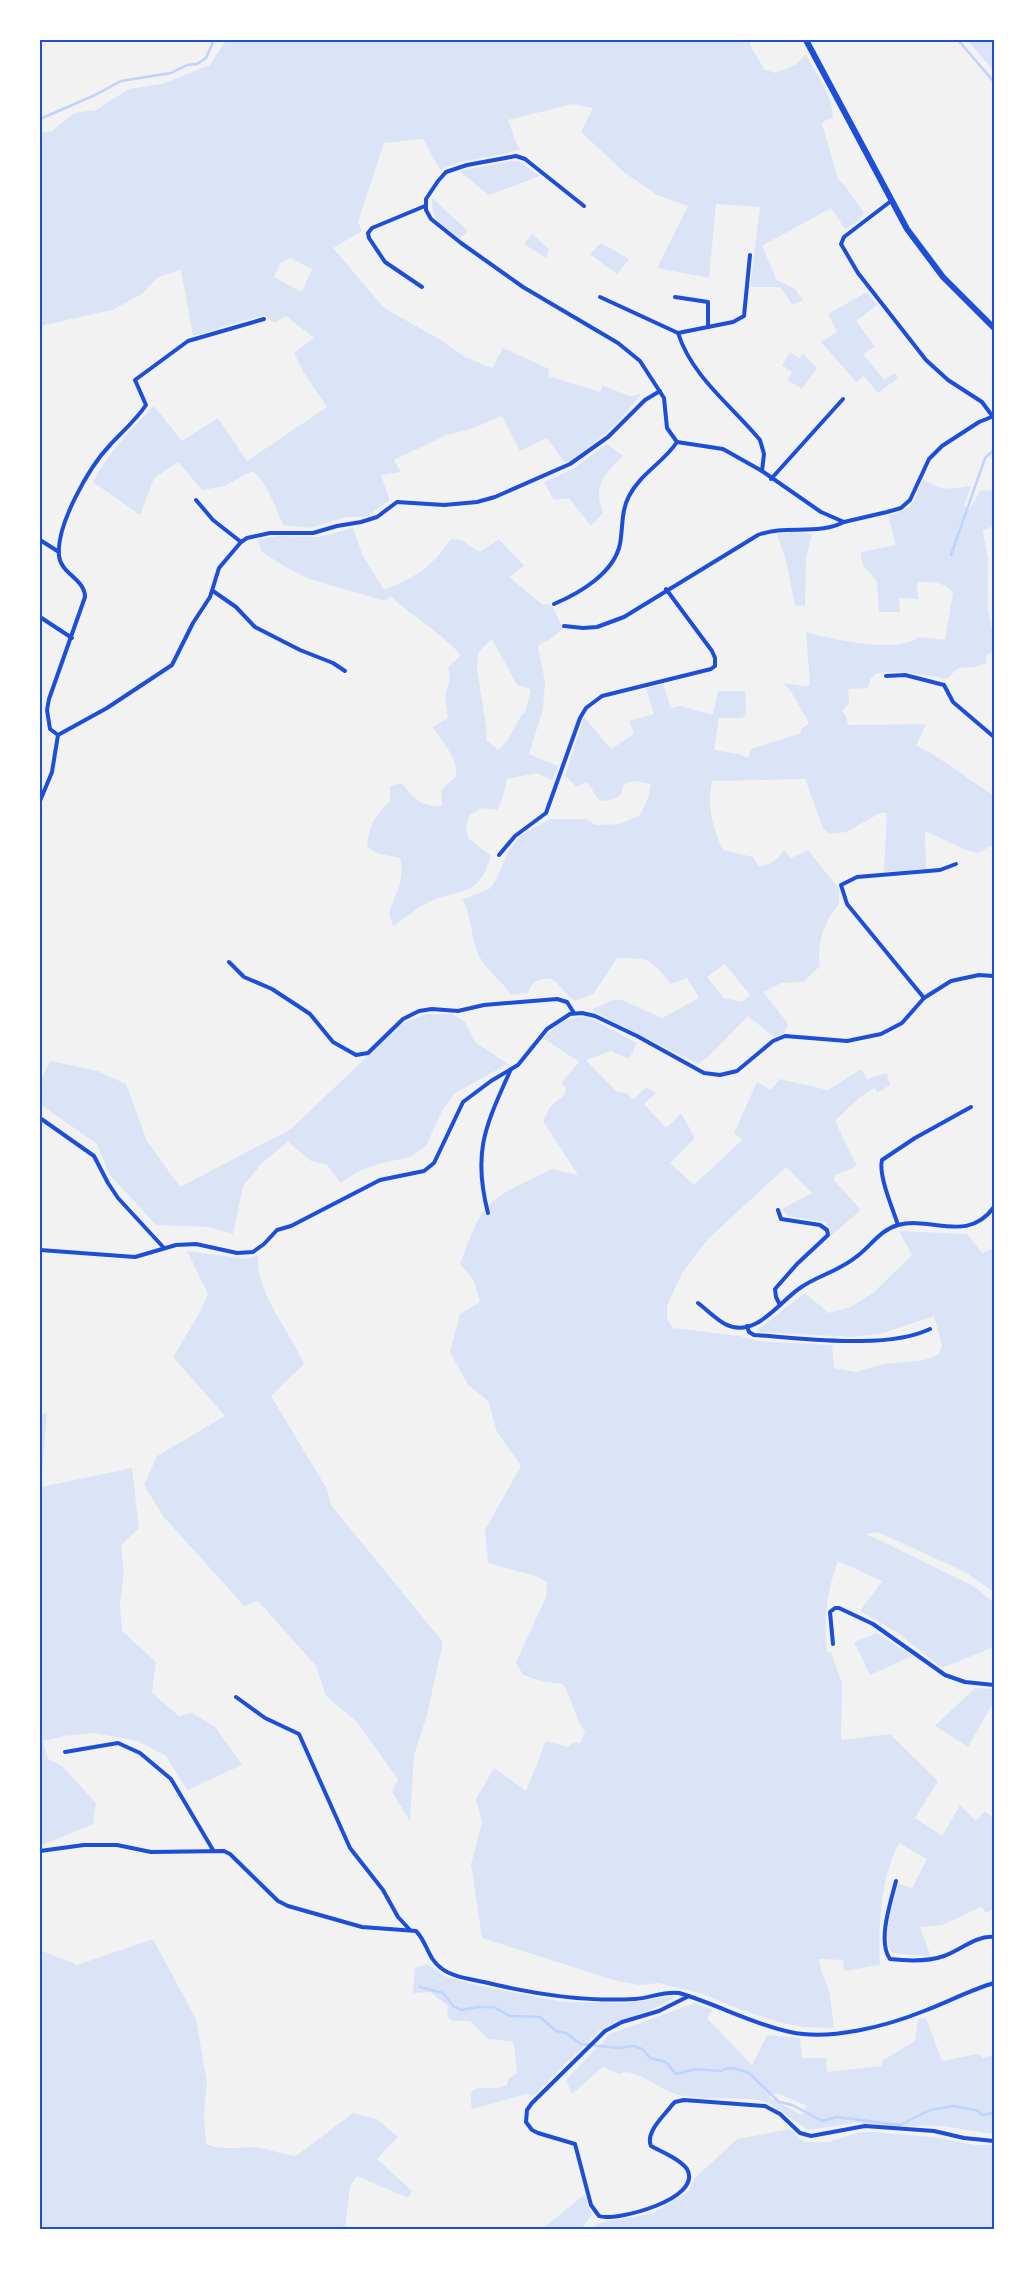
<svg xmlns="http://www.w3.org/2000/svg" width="1034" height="2269" viewBox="0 0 1034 2269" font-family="'Space Grotesk',sans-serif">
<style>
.green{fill:#dbe4f7;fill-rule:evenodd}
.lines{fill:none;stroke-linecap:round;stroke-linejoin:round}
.stream{stroke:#bfd3fe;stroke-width:2.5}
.minor{stroke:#1d4ed8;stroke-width:4}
.primary{stroke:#1d4ed8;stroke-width:6}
.neatline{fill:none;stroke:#1d4ed8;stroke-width:2}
</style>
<rect width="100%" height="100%" fill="#f2f2f2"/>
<g class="green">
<path d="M226,40H748L752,49L765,70L776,73L796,64L806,55C816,73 833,96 833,118L826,120L822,124L838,179L846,187L864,213L857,222L845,229L831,208L762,246L777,280L795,289L803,300L793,305L780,287H750L760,207L716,204L709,278L657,268L688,206L657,195L625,173L581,132L593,108L573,104L508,120L517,145L521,149C495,158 465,157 440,170L423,139L384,143L358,222L362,231L333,248L384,308L441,340L465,357L492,368L503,348L549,369L548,376L600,392L602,385L629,396L641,394C621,422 595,445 565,463L547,438L520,451L502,416L471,429L447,435L394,460L401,472L381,475L390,500L366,517H346L309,528L283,525C277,511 265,478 252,471L225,486L202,490L178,462L154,478L140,515L93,482C108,453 131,429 154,406L182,441L218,418L247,461L327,407L304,373L294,353L314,338L286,316L274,323L264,315L193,336L181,270L158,277L142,294L112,310L40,326V133L52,131L74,113L96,110L129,89L162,84L210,65ZM291,258L312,269L302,292L274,277L281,262Z"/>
<polygon points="967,40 994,40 994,71"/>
<polygon points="513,161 519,161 540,176 489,195 459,171"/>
<path d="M432,198L468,231L460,238C442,225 431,222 432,198Z"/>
<polygon points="532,234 549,249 546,258 524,244"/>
<polygon points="601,243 629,259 617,274 590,254"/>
<polygon points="865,293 868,293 877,305 856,321 875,347 863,354 884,380 895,373 898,378 878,393 864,376 856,382 821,342 837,332 828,314"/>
<polygon points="790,352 799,358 803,354 817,368 802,389 787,380 792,372 782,366"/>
<path d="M607,444L623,456C603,475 593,485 603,513L591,526L569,498L554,500L544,482L573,469Z"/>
<path d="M923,479C941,492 951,489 971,486L964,506L969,510L980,491L994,490V526L983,530L988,560V610L994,640V652L986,655V663L974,667L958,668L947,679C923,675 899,669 875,674L870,680L868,688L848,689L849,703L842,711L846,716L848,725L926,724L916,746L933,754L994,796V844L978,853L966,850L925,831L926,869L884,872L887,813H880L846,832L830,834L823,828L805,779L712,781C707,806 712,827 723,850L753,857L758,866C771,865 777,861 784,850L791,858L808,850L839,889V904C825,919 816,945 820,966L803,982L781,983L763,992L787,1022L788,1026L783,1034L774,1037L748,1016L708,1057L698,1064L591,1010L613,1000H622L662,1018L699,998L687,978L671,984C648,957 652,959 617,958L594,993L576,1001C560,995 559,971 537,981C532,983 529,988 528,993L511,995C502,981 487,971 479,956C470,938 473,917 462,900L489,889L495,882L509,850L520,836L550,819H586L596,825L620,824L640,815L648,798L651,784L634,781L624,784L620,796L608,801L599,800L587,782L577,787L565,776L584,717L611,749L634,734L629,721L654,714L646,688L663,684L671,708L681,706L713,715L718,691H745L746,714L742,718H719L714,750L739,754L748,758L751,749L801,733V729L809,723L790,690L782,683L803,686L810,685L806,632C831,639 897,654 919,637L945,640L953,593C944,581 931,582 917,582L918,599L899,598L900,612H879L877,582C869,568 861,572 861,552L896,545L888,516C916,507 912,504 923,479ZM725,964L750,995L742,1002L724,998L707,977Z"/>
<path d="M353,528L363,556L384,590C417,576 430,569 451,539L461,540L480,552L499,539L524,566L509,577L543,605L548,604L553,607L563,629L549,640L541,643L538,647L545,681L543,709L529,754L558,766L552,780L537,773L507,779L503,797L497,810L481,808L469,816L466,827L469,839L491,856C478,897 465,887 431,901C417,907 405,918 393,927L389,912L400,884L402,869L400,858L376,853L367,846C368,828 376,813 390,801V786L402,783C413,799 422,807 442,806L441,790L456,776C458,758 442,742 433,727L448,718L445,696L450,678L448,667L461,655C440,632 413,617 390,596L385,601L310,579L291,570L263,553L260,548L258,539L280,536L319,537ZM492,639L517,685L531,689L525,713L522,714L507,741L498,750L486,740L487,732L477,669L478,652Z"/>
<polygon points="795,532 812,534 806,559 805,606 795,605 786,561 777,534"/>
<polygon points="425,1014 453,1014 465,1022 475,1042 508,1064 455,1093 443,1109 426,1146 410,1157 378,1164 357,1172 341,1183 327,1165 311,1161 288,1142 263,1162 243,1186 233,1234 208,1227 156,1225 109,1174 97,1144 40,1104 40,1082 50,1061 98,1071 126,1084 147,1141 180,1187 291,1129 400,1025"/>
<path d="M578,1017H588L637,1043L629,1059L611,1051L586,1060L617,1092L627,1093L633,1100L646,1087L656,1093L644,1104L666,1128L681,1113L695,1138L670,1163L694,1185L742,1140L734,1133L757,1082L771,1090L780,1079L828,1090L861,1069L867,1079L887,1073L890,1085L878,1093L874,1088L859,1098L835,1121L857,1166L836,1175L833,1179L861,1210L829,1237L830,1230L825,1222L788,1216L782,1209L812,1193L786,1167L708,1239L682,1273L667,1306V1318L673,1328L740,1336L757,1341L832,1345L834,1368L856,1372L883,1364L924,1360L938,1355L942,1346L934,1316L880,1334L851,1337L761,1332L757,1330L805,1293C813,1301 821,1305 828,1313L851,1307L873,1293L912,1255L899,1231L967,1234L982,1253L994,1248V1592L965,1572L878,1532L867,1534L975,1587L994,1603V1647L942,1668L898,1633L860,1611L882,1581L838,1561C827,1591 823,1620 827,1652H831L842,1683L841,1740L890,1734L938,1781L915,1818L942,1836L960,1805L976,1821L985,1811L994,1819V1909L986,1913L981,1907L942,1925L920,1927L931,1957L892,1953C880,1935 894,1903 898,1884L912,1888L927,1859L899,1843C881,1875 878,1929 880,1965L844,1971L843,1960L819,1959L822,1974L829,1990L834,2028L803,2027L782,2023L736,2008L703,1994L659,1983L640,1985L617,1981L482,1938L471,1864L482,1822L476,1799L494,1768L526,1791L546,1741L567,1747L575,1742L580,1743L585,1732C574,1717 573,1700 563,1684L541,1681L523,1675L516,1662L546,1597L547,1582L536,1576L488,1563L485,1530L521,1466L497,1432L488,1401L468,1385L450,1352L460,1314L480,1302L474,1281L460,1264C467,1246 474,1221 488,1206C503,1190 533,1179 552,1169L578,1175L543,1121L550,1107L565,1094L566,1088L561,1083L579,1062L543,1038L561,1022Z"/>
<path d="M187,1251L247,1259L258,1255C255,1292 290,1331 304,1364L271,1396L327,1489L331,1505L443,1642L427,1715L414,1755L410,1821L392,1792L398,1779L357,1722L326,1696L316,1666L258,1601L244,1606L163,1516L144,1485L157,1456L225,1416L173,1357L200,1312L208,1294Z"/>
<polygon points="47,1413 41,1487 132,1468 139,1528 121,1545 124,1573 120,1602 122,1631 156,1662 152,1693 179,1716 192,1713 215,1727 242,1765 187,1790 166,1756 138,1741 94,1733 65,1736 43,1741 48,1759 62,1766 96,1803 93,1824 40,1846 40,1415"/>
<polygon points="877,1633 912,1656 870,1675 854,1642"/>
<polygon points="975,1688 994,1689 994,1701 968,1747 935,1726"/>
<path d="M153,1939L196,2019L207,2083L204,2114L206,2144C224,2152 242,2145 261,2148C274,2150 282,2155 296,2156L353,2113L377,2119L398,2137L377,2159L412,2191L408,2198L357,2176L350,2186L345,2229H40V1950L77,1965Z"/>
<path d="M428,1964L444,1976L479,1986L565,2002L627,2003L673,1996L674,1998C651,2013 623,2016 600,2030L533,2096L526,2094L472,2109C465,2075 487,2095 507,2085L509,2078L517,2073L514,2044L511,2041L488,2039L470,2021H453L447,2017L448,2006L430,1992L413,1993L415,1968Z"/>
<path d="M695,2003L713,2010L707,2018L752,2065L767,2035L800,2038L802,2058H826L827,2072L881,2066L882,2061L915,2041L918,2019L926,2018L942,2061L978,2054L983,2058L994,2055V2134L942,2126H890L854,2123L808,2130L770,2104L763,2101C736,2096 706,2101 679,2095C664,2092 632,2065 619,2074L603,2067L572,2094L566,2080L610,2034ZM777,2093L807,2106L802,2115L768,2097Z"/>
<polygon points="790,2129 804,2142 828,2142 860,2132 875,2132 940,2138 975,2145 994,2145 994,2229 591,2229 602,2222 651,2214 688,2192 695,2178 737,2139"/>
<polygon points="584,2195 592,2215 581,2229 542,2229"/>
</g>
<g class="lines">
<g class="stream">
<polyline points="958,40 994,82"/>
<polyline points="40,119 95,95 121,81 171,73 187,65 197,64 206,58 214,40"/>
<polyline points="951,555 985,458 994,450"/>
<polyline points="420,1987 443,1993 453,2006 461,2010 479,2007 494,2007 510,2016 540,2017 556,2031 566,2033 581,2044 618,2048 634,2046 642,2049 650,2058 666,2062 676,2074 696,2069 721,2071 725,2069 733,2068 749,2073 779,2102 792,2105 822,2121 837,2117 900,2125 930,2110 953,2106 976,2110 983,2115 994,2113"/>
</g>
<g class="minor">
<polyline points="891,201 844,237 841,244 858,273 926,360 948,380 982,402 993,417"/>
<polyline points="584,206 525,159 516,156 467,165 446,172 438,181 426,199 426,210 431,219 461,243 523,287 618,343 640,361 664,398 667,428 677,442"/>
<polyline points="422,287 385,262 369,238 368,233 372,228 425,206"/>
<polyline points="600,297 678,333"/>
<path d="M675,297L708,302V327L678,333C692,377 732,406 760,440L764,454L762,471L821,512L844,522L887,512L901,508L910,500L929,459L942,446L979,422L994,416"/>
<polyline points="708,327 733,322 744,316 750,255"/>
<polyline points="771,479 843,399"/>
<polyline points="196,500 213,520 241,542 247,538 270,533 313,533 337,526 361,522 377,517 397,502 444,505 477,502 495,497 570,464 608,437 645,400 660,391"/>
<polyline points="40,540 59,552"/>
<path d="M241,542L219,568L210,597L193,623L172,665L107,708L58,735L50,729L47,710L49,699L85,597C85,579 61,574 59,556C56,525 89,467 110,445C122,432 136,420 146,405L135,380L188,341L264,319"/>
<polyline points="213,591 236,607 255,627 300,650 333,663 345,671"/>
<path d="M554,604C580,593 614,573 620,544C623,528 621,511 629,496C640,474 664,462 677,442L723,449L762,471"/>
<polyline points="40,617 72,638"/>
<path d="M564,626L583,628L597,627L624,617L758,535C786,524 817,536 844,522"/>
<polyline points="886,676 905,675 944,685 953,702 994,737"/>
<polyline points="40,801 52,772 58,735"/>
<polyline points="499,855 515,836 546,813 580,718 586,708 602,696 711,669 715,666 715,658 712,651 666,589"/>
<polyline points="229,962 244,977 272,989 301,1008 310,1014 333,1042 356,1055 368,1053 403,1019 419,1011 432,1009 458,1011 484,1005 557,999 567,1002 574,1013"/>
<polyline points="924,998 847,904 841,885 857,877 940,870 956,864"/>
<polyline points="40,1118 94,1156 108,1183 118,1198 164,1248"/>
<polyline points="778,1210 781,1219 820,1225 827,1230 828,1235 797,1264 775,1289 776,1297 780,1305"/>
<path d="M488,1213C472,1151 486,1125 511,1069"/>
<path d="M898,1225C893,1209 878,1175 882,1160L915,1138L971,1107"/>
<polyline points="40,1250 135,1257 176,1245 196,1244 237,1253 253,1252 264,1244 277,1230 291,1226 380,1180 424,1171 434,1163 463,1102 491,1081 518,1065 547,1029 570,1014 582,1013 595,1016 637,1036 704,1073 720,1075 737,1071 773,1041 785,1036 847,1041 881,1034 902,1023 924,998 951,981 979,975 994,976"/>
<path d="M698,1303C707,1310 716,1319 725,1324C755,1340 779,1302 800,1288C817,1276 839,1271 856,1257C870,1247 880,1230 898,1225C932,1216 967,1244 994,1207"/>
<path d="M747,1326L749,1332L754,1335C804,1338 886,1350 930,1329"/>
<polyline points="833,1644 830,1612 835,1608 839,1608 873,1624 945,1675 965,1682 994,1685"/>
<polyline points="236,1697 265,1718 299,1734 350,1848 383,1890 398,1917 410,1930"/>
<polyline points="65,1752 118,1743 140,1753 171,1779 213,1850"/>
<path d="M40,1851L84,1845H117L151,1852L224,1851L230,1854L278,1901L288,1906L362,1927L416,1931C427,1942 428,1959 441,1968C452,1977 470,1979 484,1982C533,1994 584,2002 635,1999C650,1998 664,1991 679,1993C717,2004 752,2024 790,2032C830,2041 887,2026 924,2011C948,2002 970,1990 994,1983"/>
<path d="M896,1881C891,1901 877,1941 890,1959C907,1961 927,1962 944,1956C961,1950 976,1935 994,1937"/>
<path d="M689,1996L659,2011L622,2022L605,2031L532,2103L527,2110L526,2122L532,2130L538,2133L575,2144L591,2205L599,2216C615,2222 704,2199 687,2169C680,2159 662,2152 651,2146C645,2132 664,2116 672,2105L675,2102L684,2100L765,2106L780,2114L800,2133L811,2136L865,2126L934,2131L964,2138L994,2141"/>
</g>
<polyline class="primary" points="806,40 907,229 943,277 994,328"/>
</g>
<rect width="1034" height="2269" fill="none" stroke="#ffffff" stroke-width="82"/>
<rect x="41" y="41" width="952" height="2187" class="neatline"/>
</svg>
